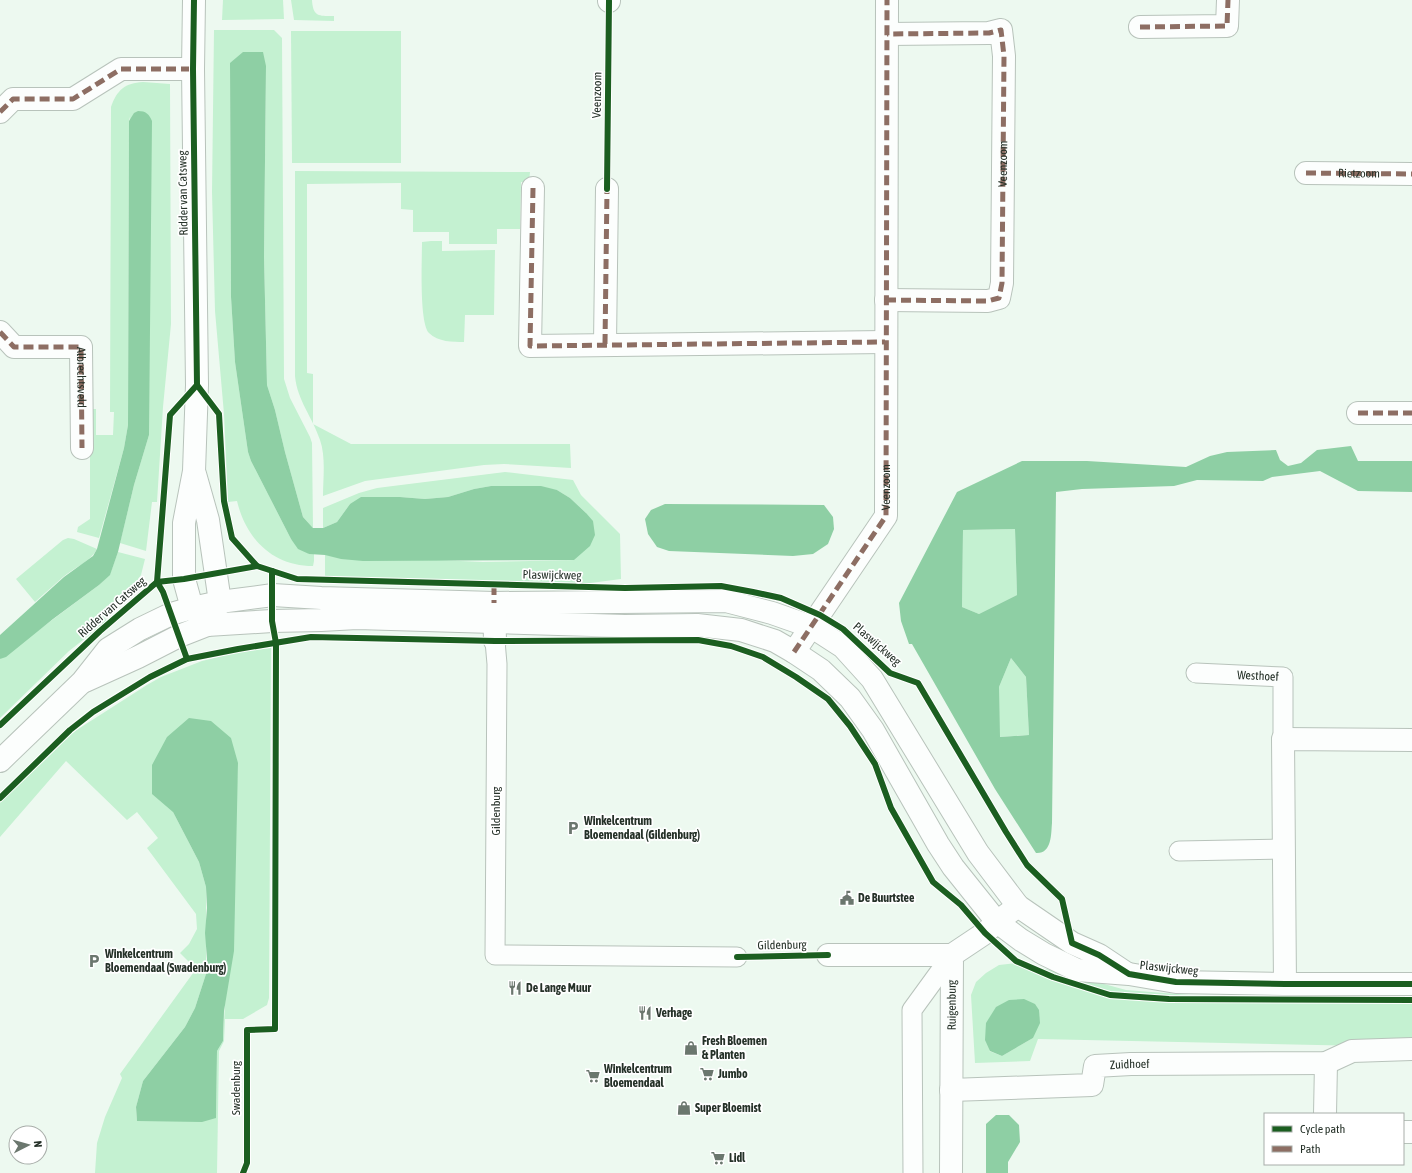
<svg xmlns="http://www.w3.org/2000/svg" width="1412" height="1173" viewBox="0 0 1412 1173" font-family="'Asap Condensed',sans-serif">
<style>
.green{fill:#c4f1d1;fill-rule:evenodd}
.water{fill:#8ecfa4;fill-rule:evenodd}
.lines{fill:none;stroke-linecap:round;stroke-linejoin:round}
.service-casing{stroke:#b8c3bb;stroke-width:21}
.minor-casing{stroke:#b8c3bb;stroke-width:24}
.tertiary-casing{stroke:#b8c3bb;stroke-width:24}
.service{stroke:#fcfefd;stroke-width:19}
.minor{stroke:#fcfefd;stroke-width:22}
.tertiary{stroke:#fcfefd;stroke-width:22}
.quiet{stroke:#8d6e63;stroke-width:5;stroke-dasharray:10 5;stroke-linecap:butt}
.cycleway-casing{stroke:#fff;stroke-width:8}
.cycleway{stroke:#1b5e20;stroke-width:6}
.labels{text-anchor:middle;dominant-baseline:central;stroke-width:3.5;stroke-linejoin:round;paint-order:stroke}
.street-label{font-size:12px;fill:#253128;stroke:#fff}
.poi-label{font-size:12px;font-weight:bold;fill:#253128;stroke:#fff;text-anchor:start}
</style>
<rect width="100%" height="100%" fill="#edf9f0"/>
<g class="green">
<polygon points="223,0 283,0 284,19 222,20"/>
<path d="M291,0H312C313,17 319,16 334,16V21L294,20Z"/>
<path d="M214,30H274L282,38L284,379L290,398L310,437L312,443L313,528L303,517L285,452L275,410L267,385L264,257L266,66L230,63L231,297L235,362L248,452L251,461L291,539L309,554H314V561L313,566C273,566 246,539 237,501L228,502L224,414L215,311L212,192Z"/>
<polygon points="291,31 401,31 401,163 292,163"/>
<path d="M143,82L170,84L171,324L163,407L157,502H152L146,551L120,543L134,485L149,435L130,117L129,121L128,425L124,448L99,538L77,532L78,527L90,519V409H96V435H113L114,412H110L111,107C117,90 125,83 143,82Z"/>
<path d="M295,171L530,172L529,182H521L520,229H497V244H449V232H413V210L401,209V183L307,184V373L313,374V424L351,444H570L571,468L504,464L484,465L365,481L323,496C323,479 326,457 320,440C313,418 297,400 295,376Z"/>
<path d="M431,241H442V251L495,250L494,315H465L464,342C453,342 438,342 429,333C419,323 422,259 422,242Z"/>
<polygon points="505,472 573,480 581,495 620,534 621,579 583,584 325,577 325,555 483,562 574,560 586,513 570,498 557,490 491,486 474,489 448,497 425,499 400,497 350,504 337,522 323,528 323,508 359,493 377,488"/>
<polygon points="1015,529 1017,595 979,614 962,607 963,530"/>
<path d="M68,538L74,539L97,549C91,561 74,568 63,577C54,585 44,594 35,602L16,579L63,540Z"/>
<polygon points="118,552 145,559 141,575 134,585 101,613 107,621 69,651 0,718 0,659 99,585 110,574"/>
<path d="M271,648L269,998L267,1005L243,1019H225L224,1041L219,1051L217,1173H95L97,1143L105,1117L122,1078L120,1074L196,969L180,953L189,944L197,929L196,914L147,848L158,838L137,812L127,820L66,761L0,837V803L75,731L147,685L161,677L202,661L239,652ZM238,763L223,1041L217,1051L216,1118L137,1121L136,1107L143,1081L185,1027L195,1008L206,974V887L199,862L173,812Z"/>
<polygon points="1011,658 1026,677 1029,735 999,737 999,687"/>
<path d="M1017,963L1060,972L1126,990L1189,995L1267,997L1412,996V1047L1038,1039L1030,1061L975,1063L971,995L976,982L986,973L999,965ZM1033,1038L1002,1056L989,1051Z"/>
</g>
<g class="water">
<polygon points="243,52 263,52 266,66 264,257 267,385 275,410 285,452 303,517 313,528 323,528 337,522 350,504 361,497 400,497 425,499 448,497 474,489 491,486 541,486 557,490 570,498 586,513 593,521 595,535 590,546 574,560 363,561 341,559 325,555 309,554 298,549 291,539 251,461 248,452 235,362 231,297 230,63"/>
<path d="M138,111C146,111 149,114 152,121L149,435L134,485L118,552L110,575L99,585L53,619L6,657L0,659V635L64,577L93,556L97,549L124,448L128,425L129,121L134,113Z"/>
<path d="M1351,446L1358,461H1412V492L1358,491L1320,471L1272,477L1263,481L1197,480L1174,486L1082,489L1056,492L1052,823C1051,834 1052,854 1036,853L995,789L912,644H909L901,621L899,603L957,492L1022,461H1087L1186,467L1210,456L1227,452L1276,450L1280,460L1288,466L1301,463L1317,450ZM1015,529L1017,595L979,614L962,607L963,530ZM1011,658L1026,677L1029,735L1000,737L999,687Z"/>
<polygon points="665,504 824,505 833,517 834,529 828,544 813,554 793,556 669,551 657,547 648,534 645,519 651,510"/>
<polygon points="189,718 211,721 231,738 238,763 234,951 224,1011 223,1041 217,1051 216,1118 202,1122 137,1121 136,1107 143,1081 185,1027 195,1008 206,974 207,959 205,933 207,908 206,887 199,862 173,812 152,794 152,765 167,737"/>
<polygon points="1024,999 1035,1004 1039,1010 1040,1023 1033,1038 1002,1056 990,1051 985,1040 986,1023 996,1007 1009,1000"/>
<polygon points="996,1115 1009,1115 1019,1125 1020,1142 1008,1162 1008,1173 986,1173 986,1124"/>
</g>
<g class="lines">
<defs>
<g id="service">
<polyline points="495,641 497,664 495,955 737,957"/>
<path id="s1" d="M1196,673L1283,677V739"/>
<polyline points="1179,851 1283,849"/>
<polyline points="913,1173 912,1010 952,955"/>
</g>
<g id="minor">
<polyline points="609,0 609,1"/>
<polyline points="1140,27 1227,26 1228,0"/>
<polyline points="0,112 13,99 73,99 121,69 193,69"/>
<polyline points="1306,173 1412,174"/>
<polyline points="533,188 530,346 885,342"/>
<path id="s2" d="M886,300L988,301L999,298L1002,283L1004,56L1001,30L989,33L887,34"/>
<path id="s3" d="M0,332L14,347H81L82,448"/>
<polyline points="605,344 607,189"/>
<polyline points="1358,413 1412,413"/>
<polyline points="494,604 495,641"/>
<path id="s4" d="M794,652L886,516L887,0"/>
<polyline points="828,955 952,955"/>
<polyline points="1285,984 1283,739 1412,740"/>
<path id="s5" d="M951,1090L1092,1085L1095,1066L1131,1064L1326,1063L1352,1051L1412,1049"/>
<polyline points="1325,1114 1326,1063"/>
<polyline points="1403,1132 1412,1132"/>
<path id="s6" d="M951,1173L952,955L985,933L997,922L1018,906"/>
</g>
<g id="tertiary">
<polyline points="194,0 193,69 197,385 194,471 184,523 184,579 192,608 207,625 272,621 321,620 357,618 625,626 697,625 741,630 775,641 794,652 821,670 850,698 873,730 938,844 953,867 997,922 1021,940 1044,954 1077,970 1129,974 1176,982 1285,984 1412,984"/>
<polyline points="85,681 138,657 179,636 207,625 220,602 208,520 195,474"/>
<polyline points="0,761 82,682 108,649 140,629 171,614 192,608 220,602 273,595 321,598 494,603 726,601 772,613 812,627 843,647 872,679 978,853 1018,906 1072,943 1099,955 1126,973"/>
</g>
</defs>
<use href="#service" class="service-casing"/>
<use href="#minor" class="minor-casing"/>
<use href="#tertiary" class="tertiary-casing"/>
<use href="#service" class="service"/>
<use href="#minor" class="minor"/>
<use href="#tertiary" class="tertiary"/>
<g class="quiet">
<polyline points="1140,27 1227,26 1228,0"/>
<polyline points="0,112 13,99 73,99 121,69 193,69"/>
<path id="s7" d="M1306,173L1412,174"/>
<polyline points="533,188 530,346 885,342"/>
<polyline points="886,300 988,301 999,298 1002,283 1004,56 1001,30 989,33 887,34"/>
<polyline points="0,332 14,347 81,347 82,448"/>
<polyline points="605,344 607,189"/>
<polyline points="1358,413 1412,413"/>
<polyline points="494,585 494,603"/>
<polyline points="794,652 886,516 887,0"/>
</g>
<defs>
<g id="cycleway">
<polyline points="194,0 193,69 197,385 219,414 224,501 232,538 257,566 297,579 625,588 721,586 753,592 781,598 820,615 843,629 890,673 918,683 1006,832 1027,865 1062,899 1072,943 1099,955 1129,974 1176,982 1285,984 1412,984"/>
<polyline points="607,189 609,1"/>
<polyline points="187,659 163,592 157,582 184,579 257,566"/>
<polyline points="0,725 100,631 157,582 170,415 197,385"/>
<polyline points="0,798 70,730 93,712 150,677 187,659 238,649 311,637 495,641 698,640 731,646 763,657 796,677 828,699 850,726 875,764 891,808 933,882 961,905 985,933 1016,961 1053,977 1110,995 1169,999 1412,1000"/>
<polyline points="737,957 828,955"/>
<polyline points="243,1173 247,1163 247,1030 275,1029 276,643 272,621 272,571"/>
</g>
</defs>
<use href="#cycleway" class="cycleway-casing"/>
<use href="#cycleway" class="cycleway"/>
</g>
<defs>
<symbol id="parking-bare" viewBox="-9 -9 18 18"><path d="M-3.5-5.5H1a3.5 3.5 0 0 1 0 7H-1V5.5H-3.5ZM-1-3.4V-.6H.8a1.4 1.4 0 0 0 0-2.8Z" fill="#6b776e" stroke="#fff" stroke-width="2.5" paint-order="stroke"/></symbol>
<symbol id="civic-bare" viewBox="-9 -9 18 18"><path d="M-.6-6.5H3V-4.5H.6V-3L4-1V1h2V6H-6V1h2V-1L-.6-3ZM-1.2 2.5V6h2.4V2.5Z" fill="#6b776e" stroke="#fff" stroke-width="2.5" paint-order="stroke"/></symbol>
<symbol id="restaurant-bare" viewBox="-9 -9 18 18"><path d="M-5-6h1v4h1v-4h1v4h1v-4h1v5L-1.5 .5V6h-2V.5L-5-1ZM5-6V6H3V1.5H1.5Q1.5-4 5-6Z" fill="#6b776e" stroke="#fff" stroke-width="2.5" paint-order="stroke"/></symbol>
<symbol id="shop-bare" viewBox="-9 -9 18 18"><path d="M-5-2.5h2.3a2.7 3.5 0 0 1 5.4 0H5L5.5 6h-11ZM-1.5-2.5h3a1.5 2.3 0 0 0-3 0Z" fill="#6b776e" stroke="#fff" stroke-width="2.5" paint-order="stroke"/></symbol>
<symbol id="supermarket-bare" viewBox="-9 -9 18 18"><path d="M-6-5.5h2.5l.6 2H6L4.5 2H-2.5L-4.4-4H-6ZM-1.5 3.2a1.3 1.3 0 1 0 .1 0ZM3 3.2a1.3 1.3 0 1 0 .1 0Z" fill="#6b776e" stroke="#fff" stroke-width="2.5" paint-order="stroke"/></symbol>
</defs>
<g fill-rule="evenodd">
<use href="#parking-bare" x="563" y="818" width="20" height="20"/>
<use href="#civic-bare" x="837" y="888" width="20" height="20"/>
<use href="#parking-bare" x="84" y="951" width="20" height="20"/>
<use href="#restaurant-bare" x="505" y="978" width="20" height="20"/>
<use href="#restaurant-bare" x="635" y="1003" width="20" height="20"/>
<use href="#shop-bare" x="681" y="1038" width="20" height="20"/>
<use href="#supermarket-bare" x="697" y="1064" width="20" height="20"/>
<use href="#supermarket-bare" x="583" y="1066" width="20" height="20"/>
<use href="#shop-bare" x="674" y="1098" width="20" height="20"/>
<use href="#supermarket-bare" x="708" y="1148" width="20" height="20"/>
</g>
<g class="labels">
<g class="street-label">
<text transform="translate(597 95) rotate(-89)">Veenzoom</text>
<text stroke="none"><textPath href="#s2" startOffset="248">Veenzoom</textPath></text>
<text stroke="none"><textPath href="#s7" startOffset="53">Rietzoom</textPath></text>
<text transform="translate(183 193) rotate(-91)">Ridder van Catsweg</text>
<text stroke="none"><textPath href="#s3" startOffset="118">Albrechtsveld</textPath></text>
<text stroke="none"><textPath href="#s4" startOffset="193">Veenzoom</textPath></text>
<text transform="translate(552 575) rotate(1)">Plaswijckweg</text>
<text transform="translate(112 607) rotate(-41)">Ridder van Catsweg</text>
<text transform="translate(877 644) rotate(41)">Plaswijckweg</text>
<text stroke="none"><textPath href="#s1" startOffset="62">Westhoef</textPath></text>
<text transform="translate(496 811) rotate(-90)">Gildenburg</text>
<text transform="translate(782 945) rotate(-1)">Gildenburg</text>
<text transform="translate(1169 968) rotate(6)">Plaswijckweg</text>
<text stroke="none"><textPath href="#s6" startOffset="168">Ruigenburg</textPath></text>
<text stroke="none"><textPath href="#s5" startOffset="195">Zuidhoef</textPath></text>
<text transform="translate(236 1088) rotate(-90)">Swadenburg</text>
</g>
<g class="poi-label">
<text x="584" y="821">Winkelcentrum<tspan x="584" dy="14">Bloemendaal (Gildenburg)</tspan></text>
<text x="858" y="898">De Buurtstee</text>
<text x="105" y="954">Winkelcentrum<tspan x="105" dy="14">Bloemendaal (Swadenburg)</tspan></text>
<text x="526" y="988">De Lange Muur</text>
<text x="656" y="1013">Verhage</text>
<text x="702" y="1041">Fresh Bloemen<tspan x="702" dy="14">&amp; Planten</tspan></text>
<text x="604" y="1069">Winkelcentrum<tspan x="604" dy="14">Bloemendaal</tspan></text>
<text x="718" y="1074">Jumbo</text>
<text x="695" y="1108">Super Bloemist</text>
<text x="729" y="1158">Lidl</text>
</g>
</g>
<rect x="1264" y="1113" width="140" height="52" fill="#ffffff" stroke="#a8ada9"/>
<rect x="1272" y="1126" width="20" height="6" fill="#1b5e20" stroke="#a8ada9"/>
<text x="1300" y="1133" font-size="12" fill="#253128">Cycle path</text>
<rect x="1272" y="1146" width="20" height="6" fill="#8d6e63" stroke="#a8ada9"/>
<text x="1300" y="1153" font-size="12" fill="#253128">Path</text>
<g transform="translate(28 1145) rotate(84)"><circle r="19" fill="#ffffff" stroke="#a8ada9"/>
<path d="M0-3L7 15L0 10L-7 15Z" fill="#6b776e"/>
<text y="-6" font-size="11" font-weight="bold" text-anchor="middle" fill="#253128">N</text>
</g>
</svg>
